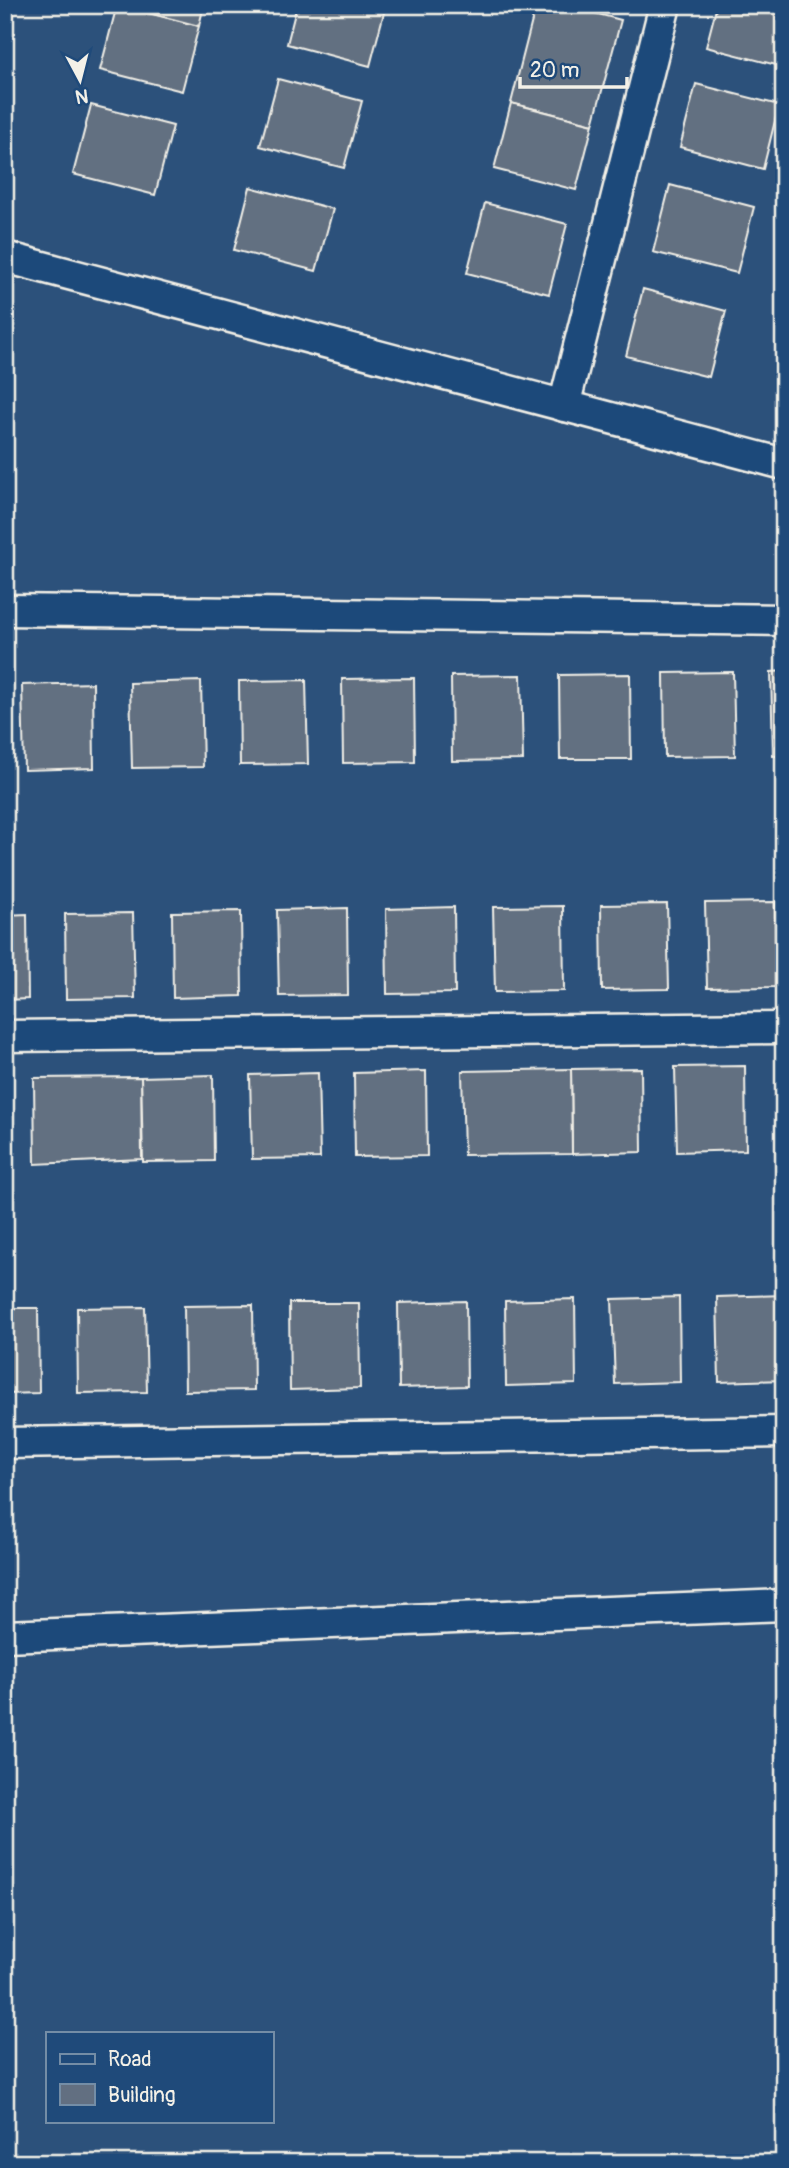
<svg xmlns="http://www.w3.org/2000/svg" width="789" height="2168" viewBox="0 0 789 2168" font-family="Pangolin,sans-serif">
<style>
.building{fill:#626f81;stroke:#f4f1e8;stroke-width:2}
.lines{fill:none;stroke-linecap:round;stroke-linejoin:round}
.minor-casing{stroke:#f4f1e8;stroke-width:35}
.minor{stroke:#1f4a7a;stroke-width:30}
</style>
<rect width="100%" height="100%" fill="#2c517b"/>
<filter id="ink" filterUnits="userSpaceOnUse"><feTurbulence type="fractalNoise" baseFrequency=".0143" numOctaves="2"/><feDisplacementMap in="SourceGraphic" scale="14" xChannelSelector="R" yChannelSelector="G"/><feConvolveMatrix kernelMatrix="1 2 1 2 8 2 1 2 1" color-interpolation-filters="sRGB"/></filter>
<g filter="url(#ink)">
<g class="building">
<polygon points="117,5 199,26 182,91 100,70"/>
<polygon points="119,5 204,5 199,26"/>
<polygon points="297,5 386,5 370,66 287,44"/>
<polygon points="536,5 564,5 621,20 593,124 511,103"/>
<polygon points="717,5 784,5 784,67 706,47"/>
<polygon points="278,79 362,101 344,168 260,146"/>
<polygon points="696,84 779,105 763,169 680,147"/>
<polygon points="511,103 593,124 576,190 494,169"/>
<polygon points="91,105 173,126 155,195 73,174"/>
<polygon points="670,185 754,207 737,273 653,252"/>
<polygon points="250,187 333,209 316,271 234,250"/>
<polygon points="485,203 567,224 549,294 467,273"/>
<polygon points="643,289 726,311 709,377 626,356"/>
<polygon points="784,671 784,756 773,756 771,672"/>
<polygon points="733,672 735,756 665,757 664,673"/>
<polygon points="630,674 631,759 560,759 559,675"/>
<polygon points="521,675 523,760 452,761 451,676"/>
<polygon points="414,678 415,762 343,763 342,679"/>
<polygon points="306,680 308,764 240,765 239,681"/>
<polygon points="201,681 203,767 132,768 130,683"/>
<polygon points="93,683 94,768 24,770 22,685"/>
<polygon points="775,902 776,987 707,988 705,903"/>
<polygon points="667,904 669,989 602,990 601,905"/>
<polygon points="563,906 564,991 495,992 493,907"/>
<polygon points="454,907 455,993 387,994 386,909"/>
<polygon points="347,908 348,995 279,996 277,910"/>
<polygon points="241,911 242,996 173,998 172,912"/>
<polygon points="133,913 135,998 66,999 65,914"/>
<polygon points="27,914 28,999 5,1000 5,915"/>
<polygon points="745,1066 746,1150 677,1152 675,1067"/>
<polygon points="641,1068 642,1152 572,1154 571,1069"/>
<polygon points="571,1069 572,1154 464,1155 462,1071"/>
<polygon points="426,1071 427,1156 355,1157 354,1073"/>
<polygon points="318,1073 320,1158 252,1159 250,1075"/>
<polygon points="213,1075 214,1161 143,1162 141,1077"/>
<polygon points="141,1077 142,1159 35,1164 34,1078"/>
<polygon points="784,1295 784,1380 719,1382 717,1297"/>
<polygon points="679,1297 680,1382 615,1384 612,1299"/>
<polygon points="575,1299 576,1384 506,1386 505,1301"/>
<polygon points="466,1301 467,1386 399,1388 398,1303"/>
<polygon points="289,1303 359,1303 360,1388 290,1390"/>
<polygon points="253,1305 254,1390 185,1391 184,1306"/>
<polygon points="145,1307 147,1392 78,1393 77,1308"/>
<polygon points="5,1308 38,1308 39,1393 5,1394"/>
</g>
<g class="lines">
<defs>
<g id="minor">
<polyline points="5,257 784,464"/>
<polyline points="564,406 665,5"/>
<polyline points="5,610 784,620"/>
<polyline points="5,1036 784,1028"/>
<polyline points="5,1443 784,1432"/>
<polyline points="5,1636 784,1605"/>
</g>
</defs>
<use href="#minor" class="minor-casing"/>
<use href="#minor" class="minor"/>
</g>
</g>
<rect width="789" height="2168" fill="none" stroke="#1f4a7a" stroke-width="28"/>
<rect x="14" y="14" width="761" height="2140" fill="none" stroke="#f4f1e8" stroke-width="2.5" filter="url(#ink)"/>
<rect x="46" y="2032" width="228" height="91" fill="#1f4a7a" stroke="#748da6" stroke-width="2"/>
<rect x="60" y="2054" width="35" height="10" fill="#1f4a7a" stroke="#748da6" stroke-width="2"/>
<text x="108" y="2066" font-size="21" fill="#f4f1e8">Road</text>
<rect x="60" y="2084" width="35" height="21" fill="#626f81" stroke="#748da6" stroke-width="2"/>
<text x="108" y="2102" font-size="21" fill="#f4f1e8">Building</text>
<g transform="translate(80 80) rotate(173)" stroke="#1f4a7a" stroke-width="5" paint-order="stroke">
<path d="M0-5L12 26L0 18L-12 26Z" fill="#f4f1e8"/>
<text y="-10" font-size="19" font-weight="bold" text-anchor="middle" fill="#f4f1e8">N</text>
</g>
<path d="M520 77v10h107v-10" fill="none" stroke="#f4f1e8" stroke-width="3.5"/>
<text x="530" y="77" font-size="21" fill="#f4f1e8" stroke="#1f4a7a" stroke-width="5" paint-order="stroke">20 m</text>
</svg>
